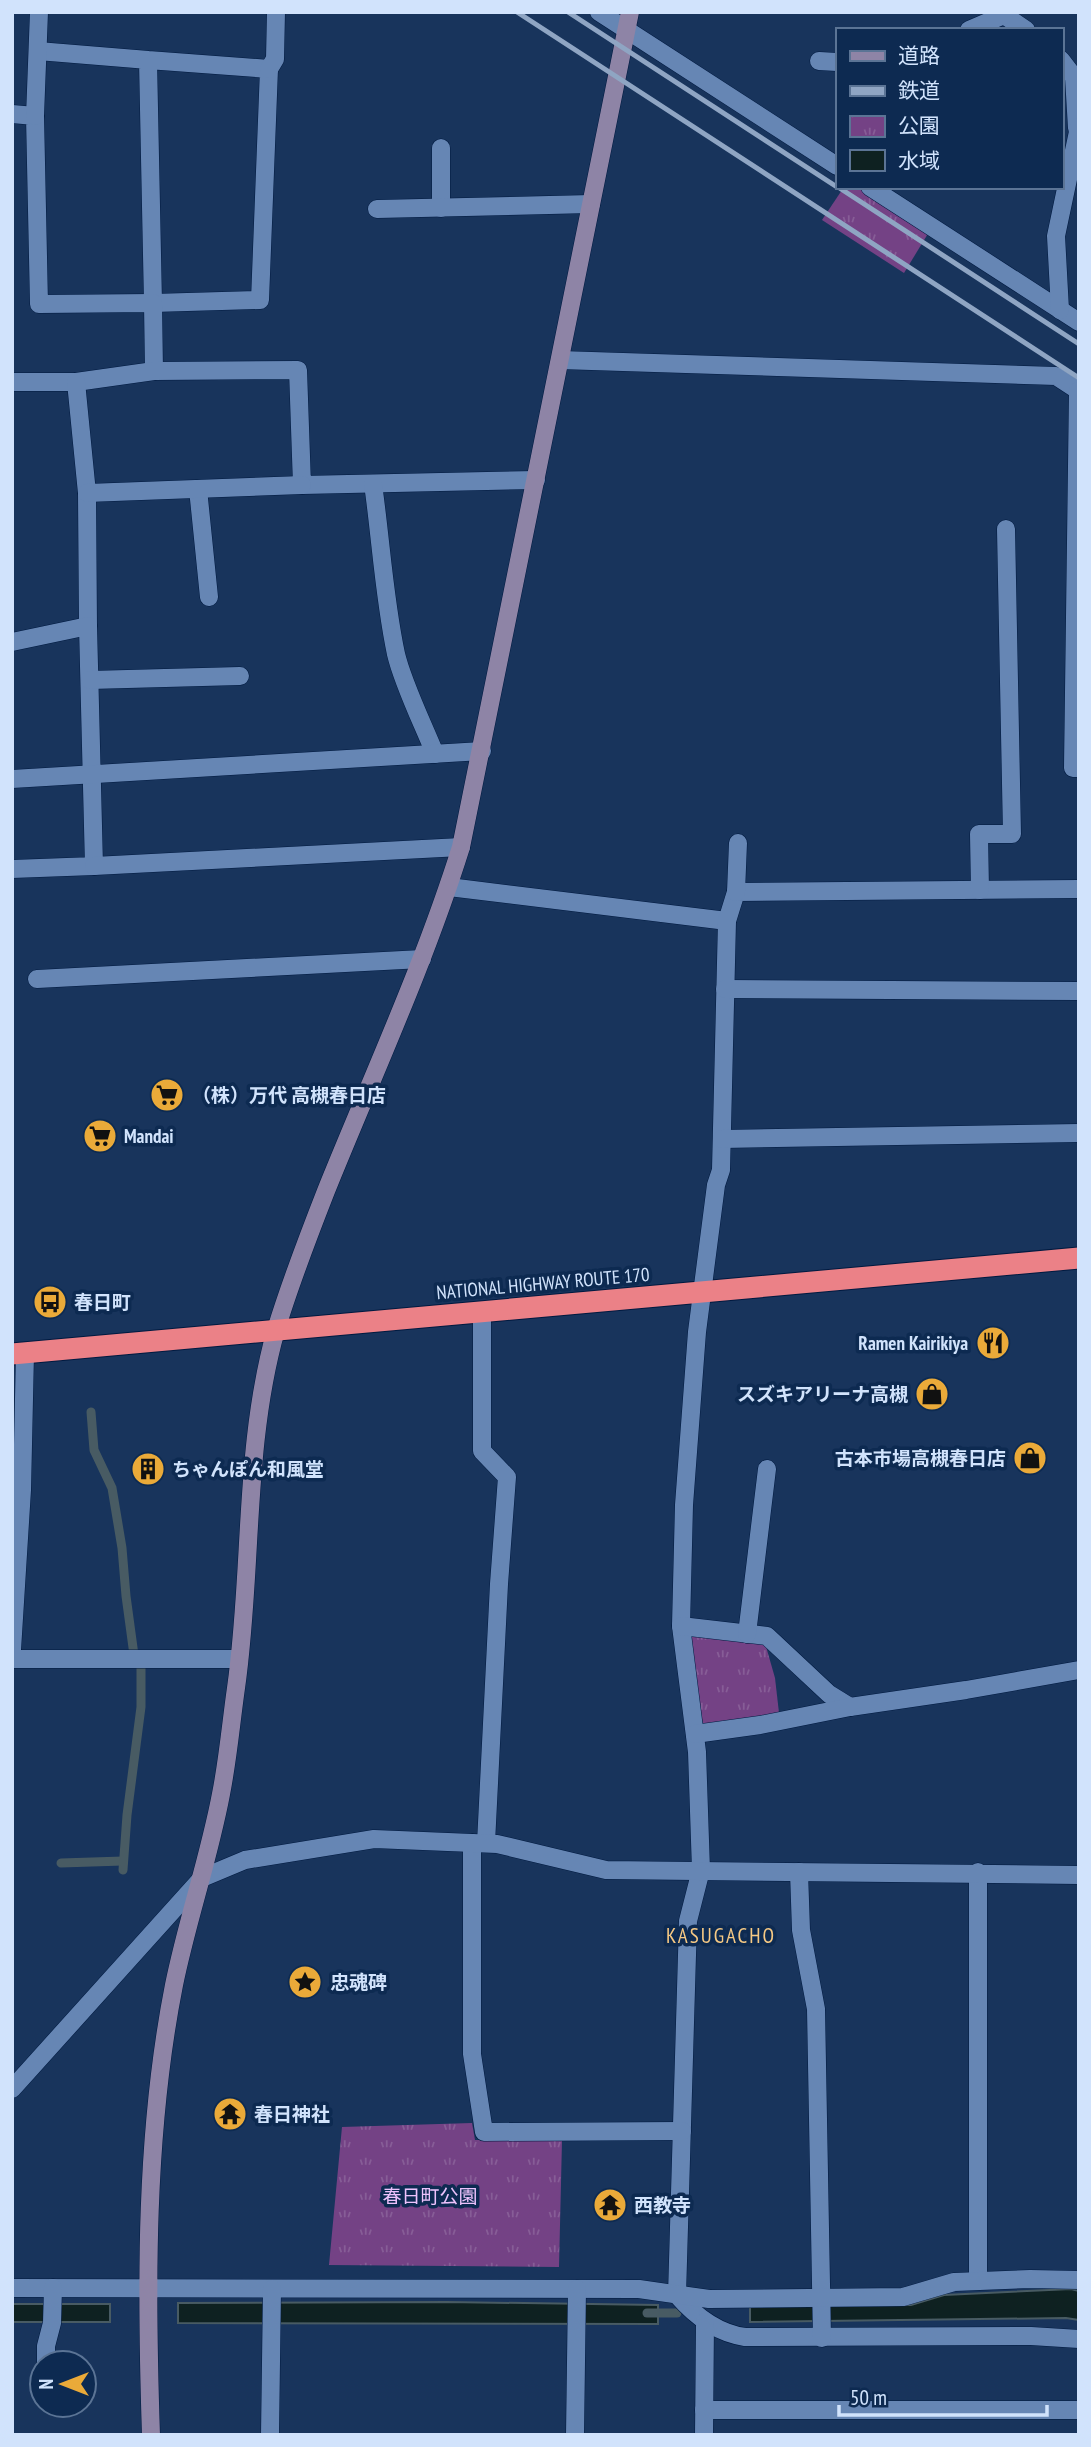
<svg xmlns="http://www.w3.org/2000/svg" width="1091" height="2447" viewBox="0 0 1091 2447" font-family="'PT Sans Narrow','Noto Sans JP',sans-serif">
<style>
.park{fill:url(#park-tufts)}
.water{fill:#0e2121;stroke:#485b63;stroke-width:2}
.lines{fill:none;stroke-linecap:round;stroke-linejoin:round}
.stream{stroke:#485b63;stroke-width:9}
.street-casing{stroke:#011a40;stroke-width:19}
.secondary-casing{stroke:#011a40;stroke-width:19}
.highway-casing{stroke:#011a40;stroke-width:23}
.street{stroke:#6686b4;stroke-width:18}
.secondary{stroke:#8e84a6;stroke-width:18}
.highway{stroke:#eb8187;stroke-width:21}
.rail{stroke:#8fa5c3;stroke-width:5}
.labels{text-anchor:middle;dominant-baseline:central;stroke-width:7;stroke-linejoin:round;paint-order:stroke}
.poi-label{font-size:19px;font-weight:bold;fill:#d1e3fc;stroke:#0d2a51;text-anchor:start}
.street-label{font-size:19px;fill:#d1e3fc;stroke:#0d2a51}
.park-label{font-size:19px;fill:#edc2fc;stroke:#0d2a51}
.neighbourhood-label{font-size:21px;letter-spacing:2px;fill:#f6c984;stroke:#0d2a51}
</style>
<defs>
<pattern id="park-tufts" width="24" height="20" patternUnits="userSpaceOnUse" patternTransform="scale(1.75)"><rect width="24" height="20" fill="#744285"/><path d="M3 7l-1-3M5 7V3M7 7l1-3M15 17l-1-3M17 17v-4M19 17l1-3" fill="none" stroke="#875d97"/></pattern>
</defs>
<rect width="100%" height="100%" fill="#18345c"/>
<g class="park">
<polygon points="844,187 870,187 932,227 904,273 822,220"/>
<polygon points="688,1633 765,1643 775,1678 779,1713 703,1725"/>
<polygon points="472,2123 475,2140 562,2140 559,2267 329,2265 342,2127"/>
</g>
<g class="water">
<polygon points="1071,2289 1079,2291 1079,2320 1066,2318 750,2322 750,2306 911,2305 944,2295"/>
<polygon points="447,2302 658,2305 658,2324 178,2323 178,2303"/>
<rect x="12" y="2304" width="98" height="18"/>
</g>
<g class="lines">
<g class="stream">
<polyline points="91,1412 94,1450 112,1488 122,1548 126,1596 134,1655"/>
<polyline points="61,1863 123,1861"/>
<polyline points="123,1870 127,1815 141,1707 141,1668"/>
<polyline points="647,2313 677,2313"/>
</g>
<defs>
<g id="street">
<polyline points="599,12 837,166"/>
<polyline points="1003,12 1004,15 1026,30"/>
<polyline points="969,30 1004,15"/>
<polyline points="38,51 148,60 153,303 260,300 269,69 148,60"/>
<polyline points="1061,60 1074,77 1077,128"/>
<polyline points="819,61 837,62"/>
<polyline points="269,69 275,59 276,12"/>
<polyline points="12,114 35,116 39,304 153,303 154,371"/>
<polyline points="35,116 39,12"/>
<polyline points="441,148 441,208"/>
<polyline points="870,187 1079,322"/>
<polyline points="377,209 591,204"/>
<polyline points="1060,310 1056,236 1079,127"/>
<polyline points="560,360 1056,376 1079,391"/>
<polyline points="12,382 76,382 154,371 298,370 302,485 536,480"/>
<polyline points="76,382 87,493 88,626"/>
<polyline points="1078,391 1073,768 1079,768"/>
<path d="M373,484C381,540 384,598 396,654C403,684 423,724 435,754"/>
<polyline points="198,489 209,597"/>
<polyline points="87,493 302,485"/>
<polyline points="12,642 88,626 94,866 12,869"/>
<polyline points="90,680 240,676"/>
<polyline points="12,779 482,751"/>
<polyline points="94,866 461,847"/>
<polyline points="449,887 727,921"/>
<path d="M1079,889L736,892L727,921L721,1170L716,1185L697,1332L684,1505L681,1626L697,1752L701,1870L688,1921L677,2295C695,2316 717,2333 745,2337L1031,2336L1079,2339"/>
<polyline points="980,890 979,834 1012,834 1006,529"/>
<polyline points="736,892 738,843"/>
<polyline points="37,979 422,959"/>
<polyline points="725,989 1079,991"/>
<polyline points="722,1139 1079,1133"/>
<polyline points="482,1311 482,1451 507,1477 499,1584 486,1843"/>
<polyline points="681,1626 767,1636 829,1694 850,1707"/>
<polyline points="747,1634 767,1469"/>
<polyline points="12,1650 22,1490 25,1353"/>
<polyline points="12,1659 239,1659"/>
<polyline points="695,1734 760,1725 850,1707 966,1690 1079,1670"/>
<polyline points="472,1843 472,2054 484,2132 682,2131"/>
<polyline points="799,1872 801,1930 816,2009 822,2338"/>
<polyline points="978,1872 978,2280"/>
<polyline points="12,2089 202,1878 245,1860 374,1839 497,1844 606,1870 1079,1875"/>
<polyline points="12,2288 639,2289 709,2299 903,2297 954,2282 1030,2279 1079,2280"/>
<polyline points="46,2363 46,2346 52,2323 53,2288"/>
<polyline points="704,2410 1079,2410"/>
<polyline points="270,2435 272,2289"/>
<polyline points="575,2435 577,2289"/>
<polyline points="704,2435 705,2322"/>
</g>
<path id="secondary" d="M151,2435C146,2286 145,2132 174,1985C187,1921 209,1858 221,1794C228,1759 231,1723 236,1688C253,1569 243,1447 276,1330C290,1283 308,1237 326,1191C372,1077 424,965 461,847L630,12"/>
<polyline id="highway" points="12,1354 1079,1258"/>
</defs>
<use href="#street" class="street-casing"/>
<use href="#secondary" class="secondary-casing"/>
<use href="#highway" class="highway-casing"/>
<use href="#street" class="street"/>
<use href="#secondary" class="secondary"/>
<use href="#highway" class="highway"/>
<g class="rail">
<polyline points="517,12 1079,378"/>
<polyline points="568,12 837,187"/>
<polyline points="838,187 1079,344"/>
</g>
</g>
<defs>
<symbol id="supermarket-disc" viewBox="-11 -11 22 22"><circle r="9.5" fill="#eaaa39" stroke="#0d2a51"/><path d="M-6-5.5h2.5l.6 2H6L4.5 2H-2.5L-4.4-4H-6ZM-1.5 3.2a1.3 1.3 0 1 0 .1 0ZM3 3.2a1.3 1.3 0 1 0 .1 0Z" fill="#111"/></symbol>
<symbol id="bus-disc" viewBox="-11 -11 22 22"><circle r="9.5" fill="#eaaa39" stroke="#0d2a51"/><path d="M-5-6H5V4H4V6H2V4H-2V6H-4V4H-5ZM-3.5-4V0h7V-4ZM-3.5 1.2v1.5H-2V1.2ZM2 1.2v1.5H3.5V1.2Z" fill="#111"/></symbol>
<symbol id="restaurant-disc" viewBox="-11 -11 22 22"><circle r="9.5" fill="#eaaa39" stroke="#0d2a51"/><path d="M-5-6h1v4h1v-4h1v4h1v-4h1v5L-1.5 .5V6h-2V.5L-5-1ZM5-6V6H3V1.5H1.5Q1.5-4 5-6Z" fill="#111"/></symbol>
<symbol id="shop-disc" viewBox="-11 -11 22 22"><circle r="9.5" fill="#eaaa39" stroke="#0d2a51"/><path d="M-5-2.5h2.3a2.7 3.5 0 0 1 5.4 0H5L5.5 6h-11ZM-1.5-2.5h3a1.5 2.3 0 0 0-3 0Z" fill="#111"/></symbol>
<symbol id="building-disc" viewBox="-11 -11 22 22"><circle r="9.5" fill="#eaaa39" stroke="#0d2a51"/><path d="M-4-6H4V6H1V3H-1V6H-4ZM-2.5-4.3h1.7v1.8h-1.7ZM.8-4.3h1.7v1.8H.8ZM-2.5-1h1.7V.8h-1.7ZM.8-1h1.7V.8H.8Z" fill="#111"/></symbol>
<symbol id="sight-disc" viewBox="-11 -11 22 22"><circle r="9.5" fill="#eaaa39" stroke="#0d2a51"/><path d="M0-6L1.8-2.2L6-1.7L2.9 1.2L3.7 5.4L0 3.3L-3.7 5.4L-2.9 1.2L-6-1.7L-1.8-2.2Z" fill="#111"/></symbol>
<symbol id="temple-disc" viewBox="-11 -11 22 22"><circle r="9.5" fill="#eaaa39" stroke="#0d2a51"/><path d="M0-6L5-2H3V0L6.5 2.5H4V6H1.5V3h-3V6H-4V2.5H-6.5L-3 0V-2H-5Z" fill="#111"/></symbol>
</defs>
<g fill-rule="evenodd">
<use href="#supermarket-disc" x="148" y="1076" width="38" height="38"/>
<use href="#supermarket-disc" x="81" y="1117" width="38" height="38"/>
<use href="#bus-disc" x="31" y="1283" width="38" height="38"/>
<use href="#restaurant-disc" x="974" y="1324" width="38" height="38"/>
<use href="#shop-disc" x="913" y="1375" width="38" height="38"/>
<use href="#shop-disc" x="1011" y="1439" width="38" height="38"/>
<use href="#building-disc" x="129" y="1450" width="38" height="38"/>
<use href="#sight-disc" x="286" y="1963" width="38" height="38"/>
<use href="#temple-disc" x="211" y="2095" width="38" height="38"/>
<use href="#temple-disc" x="591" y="2186" width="38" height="38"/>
</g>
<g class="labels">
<g class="poi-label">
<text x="192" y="1095">（株）万代 高槻春日店</text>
<text x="124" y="1136">Mandai</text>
<text x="74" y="1302">春日町</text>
<text x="968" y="1343" text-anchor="end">Ramen Kairikiya</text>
<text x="908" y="1394" text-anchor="end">スズキアリーナ高槻</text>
<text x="1006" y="1458" text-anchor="end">古本市場高槻春日店</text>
<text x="172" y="1469">ちゃんぽん和風堂</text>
<text x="330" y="1982">忠魂碑</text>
<text x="254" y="2114">春日神社</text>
<text x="634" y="2205">西教寺</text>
</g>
<g class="street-label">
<text transform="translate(543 1283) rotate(-5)">NATIONAL HIGHWAY ROUTE 170</text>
</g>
<g class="park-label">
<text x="430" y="2196">春日町公園</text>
</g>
<g class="neighbourhood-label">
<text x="721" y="1935">KASUGACHO</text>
</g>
</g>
<rect width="1091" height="2447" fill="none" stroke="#d1e3fc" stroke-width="28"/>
<rect x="836" y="28" width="228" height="161" fill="#0d2a51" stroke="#5b7495" stroke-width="2"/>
<rect x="850" y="51" width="35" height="10" fill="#8e84a6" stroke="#5b7495" stroke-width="2"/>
<text x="898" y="63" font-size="21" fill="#d1e3fc">道路</text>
<rect x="850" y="86" width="35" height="10" fill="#8fa5c3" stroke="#5b7495" stroke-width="2"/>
<text x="898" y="98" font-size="21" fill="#d1e3fc">鉄道</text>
<rect x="850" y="116" width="35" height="21" fill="url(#park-tufts)" stroke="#5b7495" stroke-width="2"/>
<text x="898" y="133" font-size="21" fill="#d1e3fc">公園</text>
<rect x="850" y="150" width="35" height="21" fill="#0e2121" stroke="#5b7495" stroke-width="2"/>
<text x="898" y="168" font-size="21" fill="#d1e3fc">水域</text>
<g transform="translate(63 2384) rotate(270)"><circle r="33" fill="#0d2a51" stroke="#5b7495" stroke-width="2"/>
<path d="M0-5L12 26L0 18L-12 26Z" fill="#eaaa39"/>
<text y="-10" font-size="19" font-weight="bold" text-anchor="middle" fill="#d1e3fc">N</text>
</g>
<path d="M839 2405v10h208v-10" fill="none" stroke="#d1e3fc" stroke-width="3.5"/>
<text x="850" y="2405" font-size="21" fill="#d1e3fc" stroke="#0d2a51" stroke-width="5" paint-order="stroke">50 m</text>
</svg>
